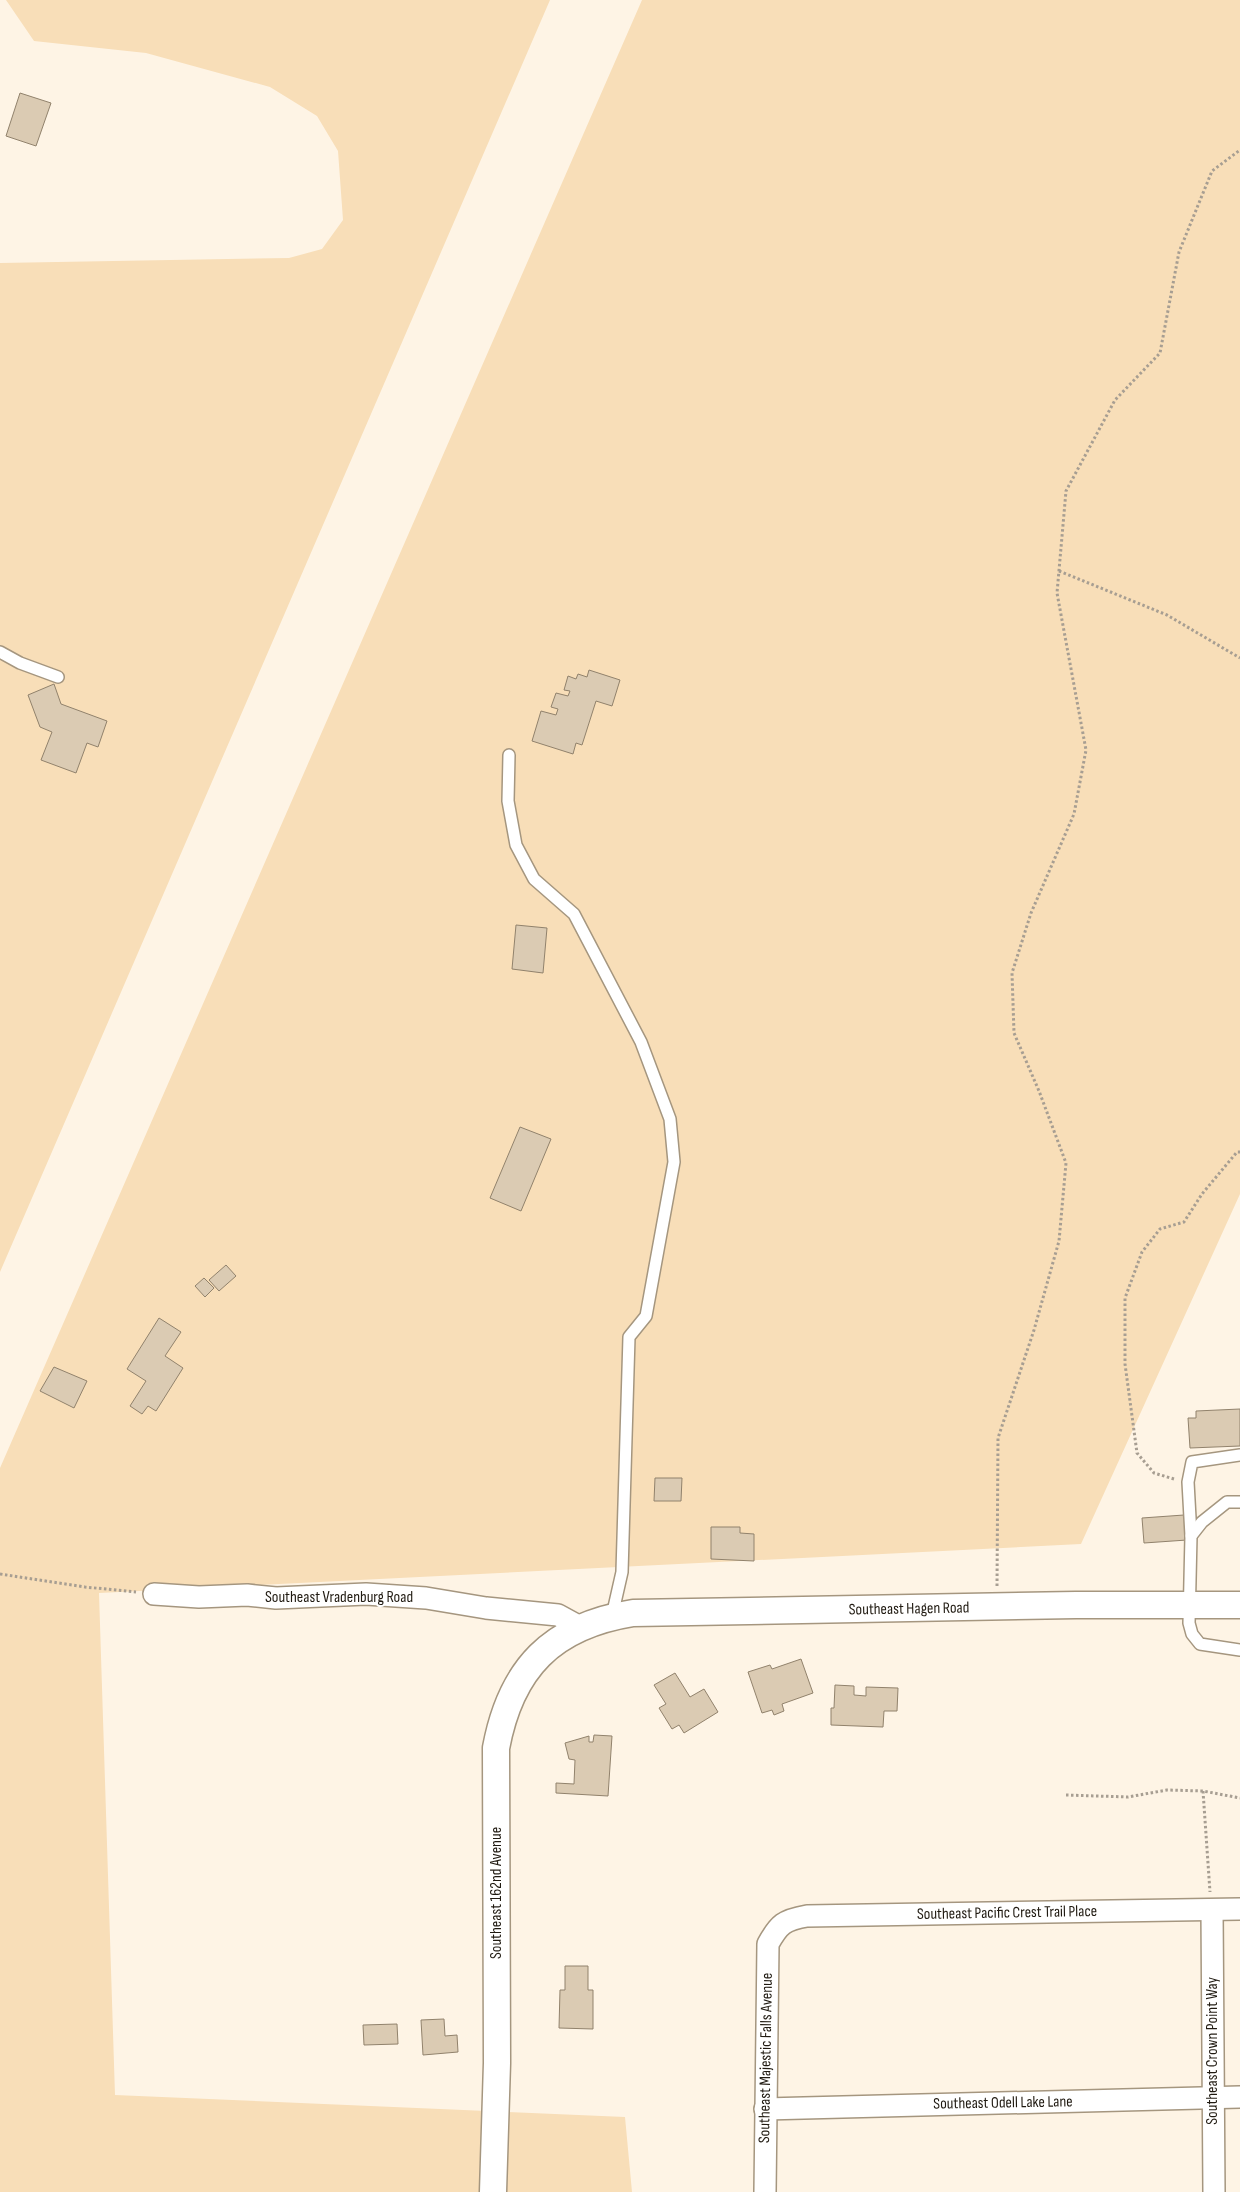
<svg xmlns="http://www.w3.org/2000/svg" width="1240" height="2192" viewBox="0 0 1240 2192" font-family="'Sofia Sans Condensed',sans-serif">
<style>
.green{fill:#f8deb8}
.building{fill:#dbcbb3;stroke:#91826c}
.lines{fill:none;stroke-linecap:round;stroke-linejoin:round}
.service-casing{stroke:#a5967f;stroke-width:14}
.minor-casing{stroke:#a5967f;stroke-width:24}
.tertiary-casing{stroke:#a5967f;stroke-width:29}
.path{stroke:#a79e92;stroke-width:3;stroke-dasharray:2.5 2.5;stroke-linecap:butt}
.service{stroke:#fff;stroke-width:11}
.minor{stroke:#fff;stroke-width:21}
.tertiary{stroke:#fff;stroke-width:26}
.labels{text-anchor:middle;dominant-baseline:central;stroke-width:4;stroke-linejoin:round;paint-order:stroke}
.street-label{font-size:16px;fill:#201a11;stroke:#fff}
</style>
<rect width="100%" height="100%" fill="#fef4e5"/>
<g class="green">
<polygon points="6,0 550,0 0,1272 0,263 289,258 322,249 343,220 338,151 317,116 270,87 146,53 34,41"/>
<polygon points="642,0 1240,0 1240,1194 1081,1544 99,1593 115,2095 625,2117 632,2192 0,2192 0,1468"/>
</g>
<g class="building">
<polygon points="20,93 51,103 36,146 6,136"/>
<polygon points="589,670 620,680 612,706 596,701 582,745 576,743 573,754 532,741 541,711 556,715 558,709 551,707 556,693 568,696 570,691 564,690 568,676 576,679 578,674 587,677"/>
<polygon points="54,684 61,704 107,721 98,747 87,743 76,773 41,760 52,732 40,727 28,695"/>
<polygon points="516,925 547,928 543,973 512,969"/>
<polygon points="520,1127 551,1139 521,1211 490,1198"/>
<polygon points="226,1265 236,1276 219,1291 209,1280"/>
<polygon points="204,1278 214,1288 205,1297 195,1286"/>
<polygon points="159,1318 181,1332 165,1356 183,1368 156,1411 148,1406 142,1414 130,1406 146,1381 127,1369"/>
<polygon points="54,1367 87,1381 74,1408 40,1391"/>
<polygon points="1240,1409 1240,1446 1190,1448 1188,1418 1196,1418 1196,1411"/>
<polygon points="655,1478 682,1478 681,1501 654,1501"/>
<polygon points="1184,1515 1187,1540 1144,1543 1142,1518"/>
<polygon points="711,1527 740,1527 740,1533 754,1534 754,1561 711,1559"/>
<polygon points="801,1659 813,1693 782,1704 784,1711 774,1715 772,1710 762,1713 748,1672 770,1665 772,1669"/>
<polygon points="675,1673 690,1697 704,1689 718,1712 684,1733 679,1725 672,1729 659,1708 666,1704 654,1685"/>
<polygon points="835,1685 854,1686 854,1695 866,1696 866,1687 898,1688 897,1711 884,1711 883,1727 831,1725 831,1708 834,1708"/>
<polygon points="594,1735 612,1736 608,1796 556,1793 556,1783 574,1784 575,1760 569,1759 565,1743 589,1736 589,1742 593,1742"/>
<polygon points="565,1966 588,1966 588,1990 593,1990 593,2029 559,2028 560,1990 565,1990"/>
<polygon points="444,2019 445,2036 457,2035 458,2052 423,2055 421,2020"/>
<polygon points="397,2024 398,2044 364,2045 363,2025"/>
</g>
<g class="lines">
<defs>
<g id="service">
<polyline points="0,652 20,663 58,677"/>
<polyline points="509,755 508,801 516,845 534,879 574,914 641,1042 670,1119 674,1162 646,1316 629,1337 622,1572 612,1616"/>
<polyline points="1240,1502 1227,1502 1202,1522 1191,1536 1189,1623 1192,1634 1200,1644 1240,1650"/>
<polyline points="1191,1536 1188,1482 1192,1462 1240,1455"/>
</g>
<g id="minor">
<polyline points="154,1594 199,1597 247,1595 276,1598 366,1594 426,1598 486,1608 558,1615 580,1627"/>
<polyline points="1212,1910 1214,2192"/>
<polyline points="765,2109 1240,2097"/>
<path d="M765,2192L768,1944C779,1924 784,1920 807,1916L1240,1909"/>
</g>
<path id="tertiary" d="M493,2192L497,2063L496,1748C511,1668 552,1626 633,1613L1076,1605H1240"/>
</defs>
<use href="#service" class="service-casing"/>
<use href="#minor" class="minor-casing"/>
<use href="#tertiary" class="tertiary-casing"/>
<g class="path">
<polyline points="1059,571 1167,615 1240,658"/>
<polyline points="1174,1479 1154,1473 1137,1453 1125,1364 1125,1298 1142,1252 1160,1229 1184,1222 1202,1194 1237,1152 1240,1152"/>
<polyline points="0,1574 85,1587 136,1592"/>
<polyline points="997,1586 998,1438 1034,1330 1059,1241 1066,1163 1039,1091 1014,1033 1012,973 1031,913 1074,814 1086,750 1057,593 1066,491 1115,400 1160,353 1179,252 1212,171 1240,150"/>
<polyline points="1203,1791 1210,1892"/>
<polyline points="1066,1795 1128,1797 1167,1790 1203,1791 1240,1798"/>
</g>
<use href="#service" class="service"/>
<use href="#minor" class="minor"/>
<use href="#tertiary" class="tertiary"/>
</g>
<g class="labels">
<g class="street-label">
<text x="339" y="1597">Southeast Vradenburg Road</text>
<text transform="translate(909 1609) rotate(-1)">Southeast Hagen Road</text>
<text transform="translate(496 1893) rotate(-90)">Southeast 162nd Avenue</text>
<text transform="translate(1007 1913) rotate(-1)">Southeast Pacific Crest Trail Place</text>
<text transform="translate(1212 2051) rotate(-90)">Southeast Crown Point Way</text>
<text transform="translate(766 2058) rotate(-89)">Southeast Majestic Falls Avenue</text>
<text transform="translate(1003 2103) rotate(-1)">Southeast Odell Lake Lane</text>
</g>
</g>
</svg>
